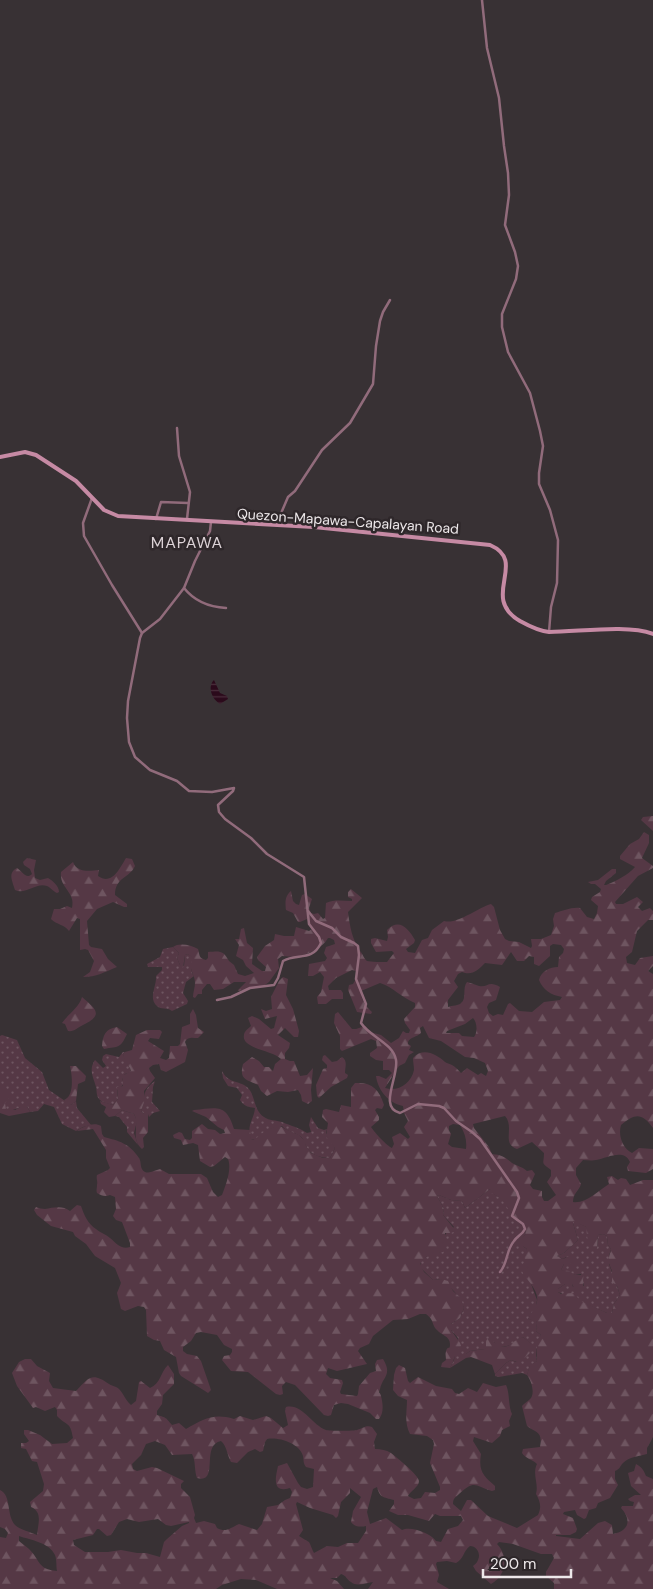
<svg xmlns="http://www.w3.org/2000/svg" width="653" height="1589" viewBox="0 0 653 1589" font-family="'DM Sans',sans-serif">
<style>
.green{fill:url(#green-dots)}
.forest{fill:url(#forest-firs);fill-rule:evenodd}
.water{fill:url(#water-rules)}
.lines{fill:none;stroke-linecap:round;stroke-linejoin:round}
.street{stroke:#916b7b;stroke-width:2.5}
.secondary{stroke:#c68aa4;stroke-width:4}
.labels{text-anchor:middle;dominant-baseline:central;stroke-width:5;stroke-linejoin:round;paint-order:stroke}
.street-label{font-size:14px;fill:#ede8ea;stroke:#2e272a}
.quarter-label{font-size:16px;letter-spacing:1px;fill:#dcd2d6;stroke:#2e272a}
</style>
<defs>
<pattern id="green-dots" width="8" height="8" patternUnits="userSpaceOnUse" patternTransform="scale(1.25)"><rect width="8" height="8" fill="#553845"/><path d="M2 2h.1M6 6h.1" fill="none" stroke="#6e5560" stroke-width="1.8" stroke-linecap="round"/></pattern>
<pattern id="forest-firs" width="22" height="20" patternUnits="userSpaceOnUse" patternTransform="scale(1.25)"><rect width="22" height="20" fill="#553845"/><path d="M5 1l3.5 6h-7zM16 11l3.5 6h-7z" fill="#6e5560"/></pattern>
<pattern id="water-rules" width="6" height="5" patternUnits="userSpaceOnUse" patternTransform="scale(1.25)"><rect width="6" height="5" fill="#2b0a1b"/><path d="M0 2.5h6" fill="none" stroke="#4a2e3c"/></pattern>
</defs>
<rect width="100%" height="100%" fill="#383134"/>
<g class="green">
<path d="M173,947L179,953L177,958L180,965L184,966L185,955L188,954L194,958C191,963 190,972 194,976L186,982L183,993L188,1001L187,1004L172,1011C167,1007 161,1010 157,1006C148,998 157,986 156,976L162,970V967H148L147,964L160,957L163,949Z"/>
<path d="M2,1035L17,1040L25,1058L42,1072L49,1090L71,1105L76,1101L77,1108L91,1125L83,1127L76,1131L62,1124L54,1107L44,1104L38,1111L30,1112L27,1106C19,1106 14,1112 6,1110L4,1107L2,1089H0V1036Z"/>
<path d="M123,1052H125L123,1054L126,1062L130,1068L131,1072L125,1074L122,1079L124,1084L117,1090L118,1099L113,1105C108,1104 101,1102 99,1099C96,1095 97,1091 96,1087C94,1078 88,1070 95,1060L103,1068L106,1066L102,1060L103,1056L106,1054L119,1057Z"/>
<path d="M222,1071C229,1084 238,1080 247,1087C256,1095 253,1110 264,1117C269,1121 276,1120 282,1122C291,1126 298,1127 307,1133L311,1132L309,1125L311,1117L318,1128L324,1130L327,1129L326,1133L335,1148L330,1158C321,1158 310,1155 306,1146C304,1141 304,1139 300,1136C294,1132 287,1132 282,1126C270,1127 264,1133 255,1140L251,1139C246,1125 254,1120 255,1108C248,1107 244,1106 240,1100L242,1095L237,1088L228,1086L223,1078Z"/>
<path d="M155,1081L153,1087L152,1102L160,1111L153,1113L149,1117L148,1114H144L141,1111C147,1096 140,1092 155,1081Z"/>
<polygon points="122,1110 134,1114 137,1121 134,1133 138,1145 127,1132 127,1127 119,1117 115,1116"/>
<path d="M490,1189L494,1194L505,1201L512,1215L526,1230L525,1235L520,1240L524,1247L527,1249L525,1260L530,1281L537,1300L536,1307L528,1319L536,1320L537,1323L536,1331L541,1335C538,1343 535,1351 537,1361L530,1366L527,1375L522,1373L499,1377L495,1376V1374L506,1363L511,1360L516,1362L528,1355L531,1344L523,1337C513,1342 504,1353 494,1342L485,1349L470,1351L466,1354V1358L450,1368L454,1360L458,1338L451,1330V1324L460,1318L464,1308C460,1295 451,1288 441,1279L433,1280L420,1267L421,1260L434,1252L439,1253L445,1242C443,1233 448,1232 454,1227L443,1215L444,1209L437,1196L439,1195L451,1200L462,1201L465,1208Z"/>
<polygon points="573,1220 586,1227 597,1248 598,1235 603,1234 607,1236 608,1245 611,1249 609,1256 609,1264 620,1295 614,1304 612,1313 607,1313 558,1292 558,1289 565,1284 572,1284 573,1287 584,1286 581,1274 575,1275 561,1270 564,1264 578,1264 566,1257 563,1259 557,1256 564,1253 578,1240 573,1223"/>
</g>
<g class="forest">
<polygon points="653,816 653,831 641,820 643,817"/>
<path d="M644,832L649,835V843L642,858L653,866V868L638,876L615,902L616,904H623L637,897L643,902L638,907L642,911L650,908L653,911V920H648L637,931L632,952L626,957L627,963L635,965L640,958L653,956V966L648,971L653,974V1128C641,1112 635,1114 621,1125C618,1135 622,1148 632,1153L639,1148L653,1149V1169L646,1173L628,1171L627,1167L630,1162C624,1148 607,1158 596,1160C592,1161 587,1160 583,1160L576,1168V1175L581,1184C579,1191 573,1193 573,1202C586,1204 599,1190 609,1184L607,1177L612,1176L618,1180L621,1178L626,1179L630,1185L643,1180H653V1437L647,1448V1454C639,1456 629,1457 623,1463C620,1466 620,1469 615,1471V1479L618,1485L610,1498L598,1503L596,1508L589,1510L586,1518L584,1519L577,1515L575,1510L564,1512L563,1514L573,1518L577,1529L576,1532L570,1535H556V1536L580,1539L598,1523L605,1521L612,1525L613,1534C629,1531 632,1520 621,1508L622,1506H633L634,1502L630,1501L628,1499L635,1495H641L631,1486L628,1473L634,1471L636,1464C642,1467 644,1471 646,1476L653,1479V1589H554V1583L546,1576V1572L554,1558L552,1554H541L513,1544L499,1542L497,1544C509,1556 506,1576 491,1584L476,1571L473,1566C475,1564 477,1563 478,1560C481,1554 477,1546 470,1546C463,1551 464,1559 456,1563L447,1561L437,1562L436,1564L439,1575L437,1582L449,1589H368L373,1582C365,1583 357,1587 351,1582C346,1579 347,1576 341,1574L337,1578H330L337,1581L344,1589H277L256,1580L241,1579L222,1585L216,1589H0V1537L6,1538L8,1533L5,1529L0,1527V1490C12,1496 6,1515 15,1525C20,1530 31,1532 37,1535C38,1524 43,1512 31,1507L30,1502L43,1491L44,1484L37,1462L32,1461L26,1449L21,1448V1443H26L29,1441L24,1434V1430H28L40,1435L52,1444L67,1443L73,1438C70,1420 67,1427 57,1416V1410L55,1407L45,1411L36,1407L33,1408L17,1386L12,1373L19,1362L25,1359H31L37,1366L50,1373L49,1381L53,1388L76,1391C89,1377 92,1372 109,1384C112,1386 116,1386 119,1389C124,1394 125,1400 131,1405L136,1401L139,1382L141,1381L150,1388C161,1383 160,1373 168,1365L174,1374V1384L163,1395L162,1404L157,1411V1415C167,1418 165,1417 172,1425L179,1423L186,1429C204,1419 213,1413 234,1419L240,1416L253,1420L266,1416L271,1418L283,1428L288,1425L285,1411L286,1407C302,1403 312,1425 326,1430C328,1431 355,1431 357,1430C364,1428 366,1425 372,1427L377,1434L374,1442L375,1449C381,1449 386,1450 391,1453C397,1458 418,1474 419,1481C419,1487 410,1491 408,1496L414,1499L421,1498L425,1492L435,1493L440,1490V1487L430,1463L434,1444L433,1440L427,1436L410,1434C404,1423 407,1411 407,1400L398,1396L393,1390L394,1375L396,1368L399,1365L405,1368L408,1381L410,1383L418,1377L436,1386L452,1389L455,1393L459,1394L468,1388L477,1392L483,1383L496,1387L506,1385C510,1394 508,1405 512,1414L509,1421L510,1426L502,1430L500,1436L492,1443L474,1437L473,1441L481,1454C478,1472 484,1476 495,1486V1490L492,1491C475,1486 475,1479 459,1494C455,1498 453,1498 453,1504L461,1511L467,1500H471L488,1516L517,1528L538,1515C542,1507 540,1501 536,1494C539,1484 532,1474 537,1464C532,1459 526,1459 522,1453L523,1449L540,1447C543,1431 536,1433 527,1426L522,1406C524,1403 529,1401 531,1398C535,1392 531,1380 527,1375L530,1365L537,1361V1341L541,1335L536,1331L537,1323L536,1321L528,1319C530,1314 534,1310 536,1305C542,1291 525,1280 521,1269L525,1260L524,1255L527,1249L520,1244V1239L525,1235L526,1230C522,1225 515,1221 512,1216C506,1205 503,1198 491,1193L490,1189L465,1208L462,1201L451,1200L439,1195L437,1196L444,1209L443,1215L456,1231L451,1233H445V1248L443,1252C434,1254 424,1255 420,1264L424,1272L433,1280L441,1279L448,1281L453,1291L461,1298L464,1308L460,1318L451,1324V1330L460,1343L461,1346C454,1353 455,1360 450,1368L441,1367L442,1363L446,1360C446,1357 445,1354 446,1351C448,1345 450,1351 450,1344C450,1336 441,1335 437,1330C431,1324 435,1321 426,1314H420L408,1319L393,1320L373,1336L369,1344L360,1348L358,1351L367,1364L337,1371L328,1368L326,1374L330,1378L342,1380L343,1383L340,1392L341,1394L357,1396L358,1394L359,1386L370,1373L376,1371L375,1364L377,1360L383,1359C393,1375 382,1377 380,1389C378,1395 380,1391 381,1396C383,1404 384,1413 379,1419H376L370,1413L348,1404L341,1403L334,1405L331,1415L328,1416L324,1415L295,1385L286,1382L282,1386L283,1394L280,1395L276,1394L248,1372L231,1371L222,1360L224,1356L230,1355L232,1352V1349L224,1345L217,1335L201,1332L196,1333L191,1341L183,1347V1351L187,1354L197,1356L201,1361L210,1387L211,1390L208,1393L205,1391L181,1376L179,1373L176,1357L164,1350L160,1341L154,1340L147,1336L146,1310L144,1307L138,1306L125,1311L121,1309L117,1293L121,1283L115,1268L95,1256L86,1244L75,1236L73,1232L51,1226L37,1215L34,1210L36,1207C39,1208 42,1209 45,1209C53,1208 62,1205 70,1211L77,1205L81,1206C84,1215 88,1224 96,1229C100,1233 106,1234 110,1238C116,1243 121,1250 130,1247V1243L122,1222L116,1220L113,1216L116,1209L115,1197L110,1195C105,1197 102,1196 97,1193C96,1190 97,1189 97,1185C98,1181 96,1179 97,1175L108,1170L110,1168L106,1158V1150L93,1129L77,1131C84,1126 94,1122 101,1126L102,1134L104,1137C119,1141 129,1143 139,1158C142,1162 139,1169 145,1172C150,1174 155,1170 160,1169L169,1174H201L207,1178L213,1192L218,1197L222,1195C226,1185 232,1169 228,1159L225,1157L214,1166L210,1167L200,1161L198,1145L193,1143L183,1145L181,1140L174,1138L173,1135L179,1132L182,1133L185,1139L190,1140L192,1138V1131L202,1124L208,1129L215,1130L220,1134L225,1133L224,1130L218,1127L206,1117L192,1111L194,1110C217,1108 226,1103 234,1129L250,1130L251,1139L254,1140L265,1131L279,1125L285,1129L299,1135L305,1141L306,1146L311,1153L323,1158H330L335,1148L326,1137L328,1123L322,1117L323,1110L326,1109L339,1112L341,1105L351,1107V1088L355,1083C372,1082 379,1089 384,1105L382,1109L377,1108L375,1110L379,1117V1120L371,1127C375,1133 387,1146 392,1148L394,1144L392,1137L400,1133L408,1139L410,1137L404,1127L408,1121L404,1113L403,1106C389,1103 378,1091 376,1076H379L386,1079L392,1073L389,1070H383V1061L376,1060L370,1056V1053L377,1048L376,1041L371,1039L342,1051L340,1049V1036L334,1023L335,1014L338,1012L352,1029H356L365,1026L370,1032L381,1035L391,1043L399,1038L403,1031L406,1033H409L410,1030L405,1023L404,1019L415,1007V1003C402,998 393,987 380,983L361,991C360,998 366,1007 372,1012L371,1014L357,1012L348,990L349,985L353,984L356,979V971L352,970L336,978L328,986L329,990H341L343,993V999H332L326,1004H318L317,997L321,992L324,977L320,972L313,976H308L309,964L325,961L327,958L324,953L326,947L335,944L334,940L330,938H328C322,949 307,955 294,957C290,957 287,956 282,956L278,959L279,968L269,982L262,987L237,991L246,982H234L223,989L214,990L210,984H207L202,990V994H198L195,998L193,997C193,992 195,988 195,983C195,973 187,969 193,958L188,954L185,955L183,968L180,965L177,958L179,953L173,947C179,942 191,945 198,949C200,955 198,958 206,960L208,958V952C220,951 223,950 229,961L234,965L238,974L245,976L254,973L246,966L243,960L236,956L239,945L235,939H239L241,929L244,928L247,943L253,948L252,964L262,971H265L266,967L258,960L257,957L265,946L274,940L275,934L284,936H294L296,927L309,931L312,929L307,919L300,922H298L293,913L286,910C285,902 285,896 291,891L293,901L296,904L299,905L302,895L305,894L312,899L309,908L311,913L314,914L318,913L323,919L325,918L326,903C335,899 343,901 352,901V899L348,897V892L351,889L362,898L348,912C350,927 352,939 360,951C363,954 364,959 367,961C370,962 383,962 387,962L394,953L392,951L376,952L371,943V939L375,938L387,941L388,937L387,930C399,918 408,928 415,940L414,943L406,949L408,952L415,953L422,940L428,938L432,930L444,921C457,925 477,908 491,904L494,907L500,930L505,939L509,941L519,942L531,948L532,946L531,939H541L551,935L554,926L553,919L555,913C563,911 571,907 580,908L587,917L594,919L597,913L598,906L591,900L592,897L600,892L601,889L595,884H591L588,882L598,880L612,869H616V873L606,881L604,885H606C616,881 628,875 635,867L620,859V856L630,844L639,839ZM553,944L561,945L564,949L563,953L559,957L558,967C550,967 541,971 539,980C543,990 551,995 562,997L560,1000L544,1002L532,1012L519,1011L510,1003L508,1004L503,1015L498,1014L493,1016L489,1013L487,1007L489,1003L496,1000L500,987C488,980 488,988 479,986C475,985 472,983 467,982C462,988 467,999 461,1003C459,1006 452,1005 448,1007V1000L458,987L454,981L458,974L462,972C472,976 478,970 485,963L502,965L511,952L517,961H524L529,956L534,957V964L539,966L550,956V946ZM473,1018C477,1022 478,1032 474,1037L462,1036L459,1033H446L447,1031L465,1024ZM423,1026L429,1038L441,1041L465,1057L474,1058L485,1063L488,1071L486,1076L481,1073L478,1075L467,1068L461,1073C458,1070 456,1067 452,1065C450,1064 446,1063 445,1062C436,1054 423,1047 413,1058C413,1062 414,1066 414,1070C411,1084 398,1092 385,1088L399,1066L405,1063L409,1055L414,1052L409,1050L411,1046L408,1044V1042C410,1037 417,1037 421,1033L420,1028ZM505,1116C515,1127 501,1144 517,1149L532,1142L544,1153C544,1165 540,1162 551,1170V1176L547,1182L556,1195L548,1201H544L542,1197V1191L533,1189L530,1185L535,1174L532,1170L527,1171C523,1167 517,1166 512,1163C505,1157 502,1155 492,1154L489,1147L474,1128L473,1124ZM453,1124L460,1125C465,1133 467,1140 466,1149L452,1147L448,1144L451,1134L449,1130V1126ZM573,1221L586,1227L588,1243L595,1250L597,1248L598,1235L603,1234L607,1236L608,1245L611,1249L608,1261L612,1271V1282L617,1286L620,1295L614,1304L612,1313H607L581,1301L573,1293L561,1294L558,1292V1289L565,1284H572L575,1290L580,1291L583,1289C584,1284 582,1280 584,1275H575L569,1271L561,1270L564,1264H578L581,1262C574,1257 571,1254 563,1259L557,1256L564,1253L578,1240L573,1223ZM267,1439C279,1437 299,1443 303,1456C304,1461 303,1463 306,1467L314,1469L313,1487L307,1489L301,1487L298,1483L287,1463L278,1466C277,1472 272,1488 282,1489C285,1490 288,1488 290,1488L292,1492L290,1498L285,1500L278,1505L267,1507L262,1524L257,1530L239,1524C230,1528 226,1533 217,1528L215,1524L204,1521L196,1523L194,1518L195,1515L190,1497L181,1488V1484L184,1481L157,1468L152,1467L137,1471L133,1469L132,1464L141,1455L146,1444L155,1441L165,1445L172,1455L192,1454C196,1461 194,1470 197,1478C220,1484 200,1445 221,1441C227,1446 227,1455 231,1462L237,1463L248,1452L255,1449L260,1452L263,1451L265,1442ZM377,1487C380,1498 383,1497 394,1500V1504L389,1511L398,1515H408L429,1521L435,1514L440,1516H461L463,1520L458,1526L448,1529L441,1542L436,1541C430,1533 411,1526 402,1530L386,1518L370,1524L367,1512L373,1489ZM350,1488L361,1497L353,1511L351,1522C355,1527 359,1527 366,1526V1531L358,1543H347L338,1547L327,1546L314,1553C307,1538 313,1545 299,1536L303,1530L296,1504L297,1502L310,1508L333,1515L336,1518L338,1516L341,1502L350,1493ZM127,1519L139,1522L158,1519L166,1525L171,1526L189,1522V1523L182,1526L167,1539L164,1542L160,1557L146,1553H137L121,1550L108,1552H85L74,1545L73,1540L93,1535L97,1529H99L107,1536L111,1535L119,1522ZM19,1536C30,1540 49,1542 55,1555C57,1560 56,1566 57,1571C37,1569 41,1561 29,1549C26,1546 22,1544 19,1541Z"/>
<path d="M27,858L36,860L34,870L35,878L40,880L48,878C53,881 59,886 59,892L57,893C53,891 50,887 47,886C36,882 26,895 15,890C13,882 7,873 17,868C22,871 26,880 32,874L30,869L24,865L23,862Z"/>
<path d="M126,858L132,859L135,866C130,878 115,877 115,895L127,904V907H124L113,902L97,909L87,921L89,945L91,947L102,949L108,959L117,967C105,972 96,977 83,977L90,972L94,961L88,950L85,949L80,950V919L77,918L69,931C64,924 57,925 51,919L54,909H60L67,906L72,908C76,892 59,888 61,872L73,862C77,873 90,871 99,870L98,876C112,886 120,868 126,858Z"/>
<path d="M283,977L288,979L286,995L293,1009L299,1031L298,1037H294L285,1028L278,1035L290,1043L289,1048L285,1053V1059L290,1061H294L300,1076L307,1075L313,1068L311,1090L312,1101L308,1104L302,1101L301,1095L298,1090L288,1092L277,1091L267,1096L261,1091L258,1085C246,1079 239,1080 243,1064L252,1057L259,1061L264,1067H269L273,1071L275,1064L281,1059C273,1050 241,1049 244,1035C244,1031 249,1028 251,1026L248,1018L252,1016L259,1019L271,1029L274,1028L277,1016L265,1019L261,1009L266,1011L272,1009L271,997L279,981Z"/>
<path d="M82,997C96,1009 104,1015 83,1025C77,1028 74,1032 68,1031L65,1024L62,1023C68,1014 79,1008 82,997Z"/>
<path d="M193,1009L196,1015L198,1028L204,1032L198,1038C193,1038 188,1036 185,1042L188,1050L185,1062L166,1072L161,1070L159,1064L153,1065L149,1068L150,1071L155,1078L144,1091L145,1099L141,1111L144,1114H148V1132L143,1138L144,1147L142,1149C130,1139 140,1125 134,1114L122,1110L115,1116L109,1117L104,1112L106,1107L101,1104L100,1101L113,1105L118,1099L117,1087L123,1086L122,1076L131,1071L130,1068L125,1062L123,1054L125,1052L132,1050L136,1035L147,1030H160L162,1032L159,1039L150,1038L148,1041L164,1051L160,1058L166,1060L169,1058L170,1046H178L180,1044L182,1027L190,1024V1014Z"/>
<path d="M117,1027L127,1034C120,1049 119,1046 104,1049L102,1046C103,1035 105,1029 117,1027Z"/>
<path d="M325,1055L332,1062L337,1061L342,1057C348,1061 345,1067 345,1073L348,1075L347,1078L331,1087L319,1098L317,1096L316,1085L323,1069L327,1068V1065L322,1060L323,1056Z"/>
<path d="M70,1066H76L86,1076L85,1081L78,1084L76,1101L71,1105L67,1104L64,1100C75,1096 72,1075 70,1066Z"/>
<polygon points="6,1088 10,1093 9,1098 5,1103 6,1110 15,1110 24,1105 27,1106 30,1112 9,1116 0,1113 0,1089"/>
<path d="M523,1337L534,1346C531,1354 524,1359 517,1362L511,1360L506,1363L495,1374L492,1365L471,1357L466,1358V1354L470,1351L485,1349L486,1347V1339H490C510,1354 505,1344 523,1337Z"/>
</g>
<path class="water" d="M214,680L220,693L227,696L228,699L220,704C212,699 207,687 214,680Z"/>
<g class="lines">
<g class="street">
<polyline points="482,0 487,48 499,98 504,146 508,173 509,195 505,225 515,252 518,266 516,279 502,314 502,327 508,352 530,393 540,431 543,446 539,473 539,484 550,510 558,540 557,583 551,607 549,632"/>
<polyline points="177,428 179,456 190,492 187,519"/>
<polyline points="92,498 83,523 84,536 112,585 142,633"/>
<polyline points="156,519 161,502 188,503"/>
<path d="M211,522L210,531L195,561L184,588L160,619L142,633L140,638L128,701L127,718L129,742L135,757L150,770L177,781L189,791L212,792L234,788L233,791L218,805L219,812L225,819L251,838L267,854L304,877L309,924L319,937L321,943C312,962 297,953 283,961L278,978L274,985L250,988L231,997L217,1000"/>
<polyline points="276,525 288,497 295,491 322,450 350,423 373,384 376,346 380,321 383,312 390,300"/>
<path d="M184,588C195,602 209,607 226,608"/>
<path d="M308,911L316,921L332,928L341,937L354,943L358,946L359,955L356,979L366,1004L361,1023C370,1037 393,1043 396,1060C399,1076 378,1108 400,1113L418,1104L439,1106L444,1108L456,1121L472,1132L480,1139L517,1192L519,1198L512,1216L523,1224L525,1229C522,1235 517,1236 514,1241C506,1250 508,1263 500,1272"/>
</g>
<path class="secondary" d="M0,457L25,452L36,455L76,481L104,510L118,516L314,527L490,545C529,562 479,597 520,621C529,626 539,631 549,632C579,632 627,624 653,634"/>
</g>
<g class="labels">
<g class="street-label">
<text transform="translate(348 521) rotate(4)">Quezon-Mapawa-Capalayan Road</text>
</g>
<g class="quarter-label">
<text x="187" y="542">MAPAWA</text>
</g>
</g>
<path d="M483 1569v8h88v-8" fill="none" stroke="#ede8ea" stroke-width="2.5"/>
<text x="490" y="1569" font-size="15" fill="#ede8ea" stroke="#2e272a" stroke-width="4" paint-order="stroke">200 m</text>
</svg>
